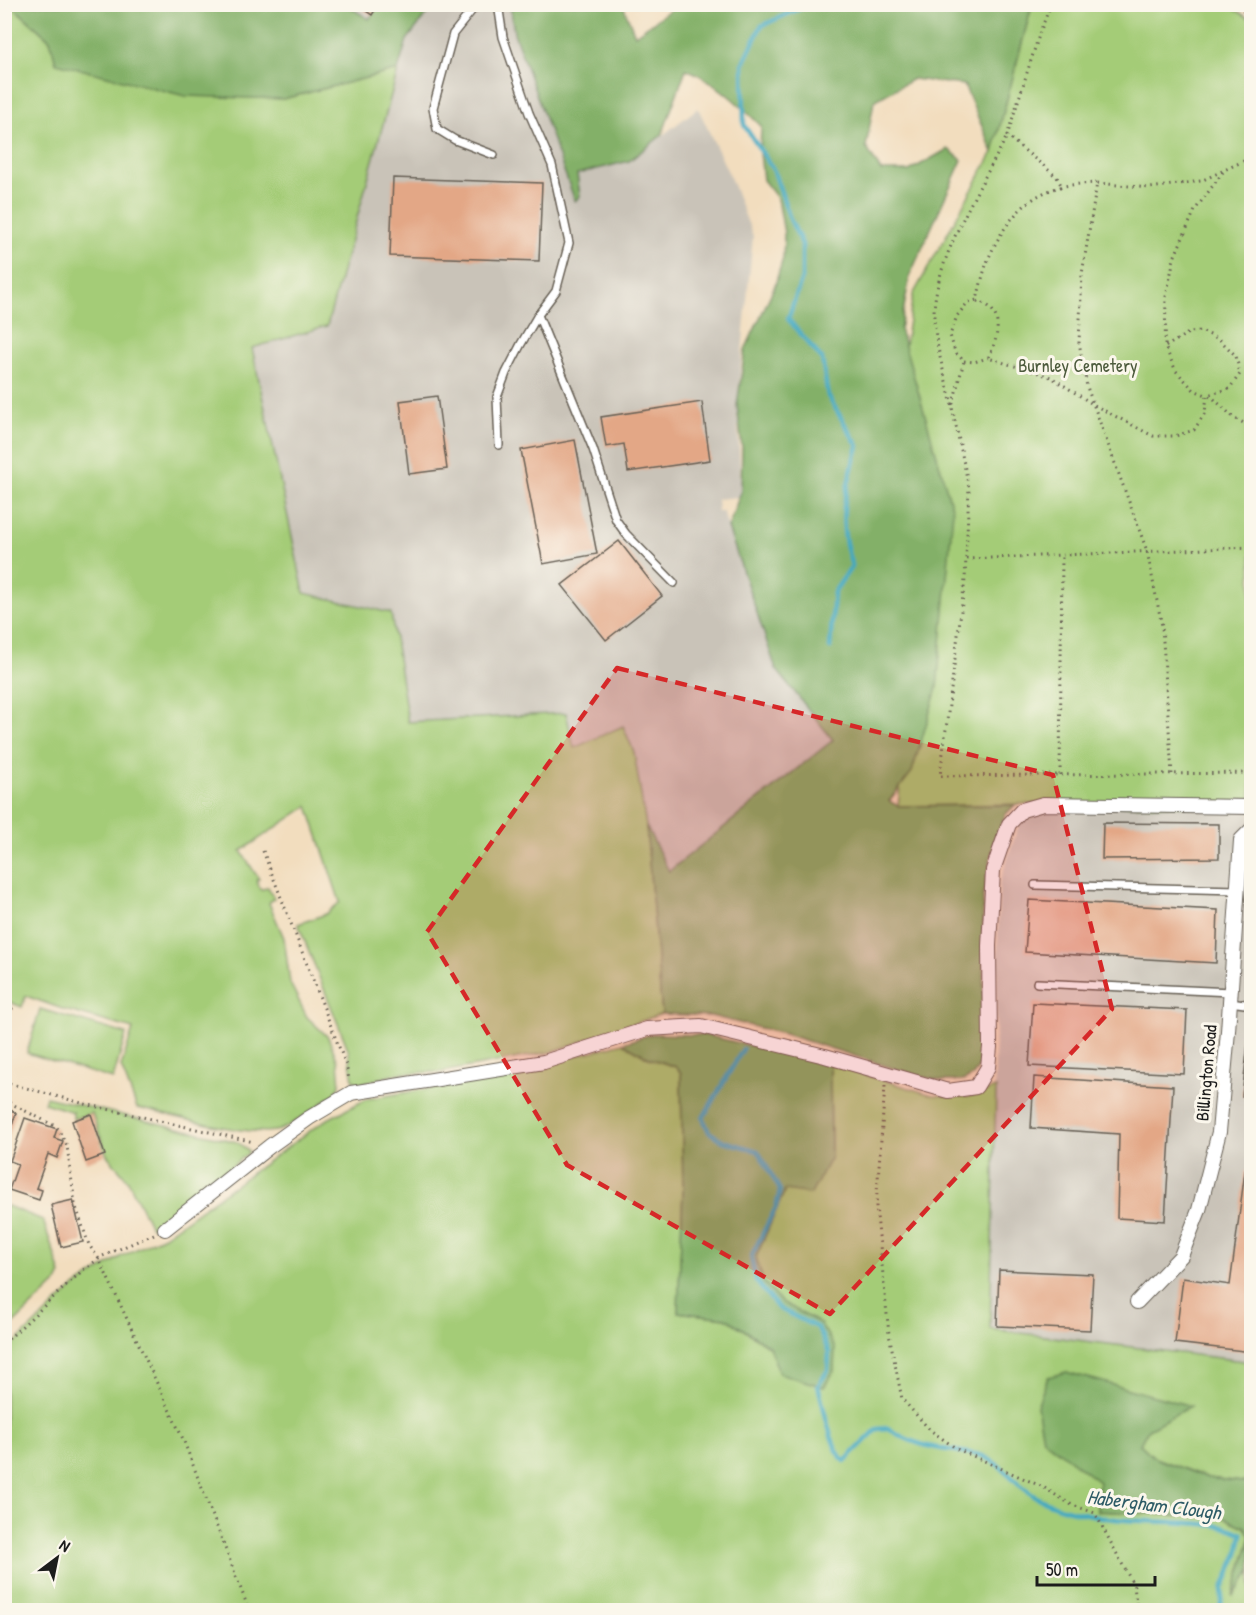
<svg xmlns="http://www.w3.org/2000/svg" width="1256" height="1615" viewBox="0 0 1256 1615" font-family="'Patrick Hand',sans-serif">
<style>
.industrial{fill:#c9c3b8}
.green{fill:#a4cc77;stroke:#60744a;stroke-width:1.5}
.forest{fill:#83b068;stroke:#506642;stroke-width:1.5}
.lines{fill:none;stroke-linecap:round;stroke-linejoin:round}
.stream{stroke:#41a8c1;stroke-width:4.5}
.building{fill:#e3a786}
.lane-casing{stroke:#676055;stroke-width:10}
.street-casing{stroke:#676055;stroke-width:16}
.path{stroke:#676055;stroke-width:3;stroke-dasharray:1.5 4.5;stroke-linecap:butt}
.lane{stroke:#fff;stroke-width:7}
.street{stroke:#fff;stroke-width:14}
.marked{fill:#d62828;fill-opacity:0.2;stroke:#d62828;stroke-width:4.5;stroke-dasharray:12 8;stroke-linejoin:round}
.labels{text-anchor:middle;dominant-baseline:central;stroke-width:6;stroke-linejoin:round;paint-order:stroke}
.park-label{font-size:18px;fill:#4c5a3c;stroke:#fbf7ec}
.street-label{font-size:18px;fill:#1c1c1c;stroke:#fbf7ec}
.water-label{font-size:20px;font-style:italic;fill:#2d5b66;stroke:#fbf7ec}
</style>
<rect width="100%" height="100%" fill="#fbf7ec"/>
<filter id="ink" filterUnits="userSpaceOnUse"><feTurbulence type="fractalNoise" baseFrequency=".0167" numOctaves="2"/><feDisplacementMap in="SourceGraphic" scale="12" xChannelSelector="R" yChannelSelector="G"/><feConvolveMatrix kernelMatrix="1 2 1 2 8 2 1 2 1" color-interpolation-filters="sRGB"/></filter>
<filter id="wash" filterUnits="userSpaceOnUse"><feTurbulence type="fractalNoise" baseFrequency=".008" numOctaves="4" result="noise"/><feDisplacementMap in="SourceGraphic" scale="24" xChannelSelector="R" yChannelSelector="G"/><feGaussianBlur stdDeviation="1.35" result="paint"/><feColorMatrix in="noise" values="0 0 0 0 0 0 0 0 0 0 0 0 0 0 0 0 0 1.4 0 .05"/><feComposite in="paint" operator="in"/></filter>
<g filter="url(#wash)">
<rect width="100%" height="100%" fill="#f2ddbe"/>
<g class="industrial">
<polygon points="263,5 507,5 510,6 514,33 575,201 580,196 577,174 629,161 698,108 728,172 753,236 737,405 741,491 739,497 717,499 718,512 723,512 776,669 833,740 669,872 646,826 634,752 574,748 566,713 408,722 390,613 304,593 252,347 327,326"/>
<polygon points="1043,804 1251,807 1251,1362 989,1329 999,885 1019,824"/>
</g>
<g class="green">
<path d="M5,5H11L50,40L283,99L398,70L327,326L252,348L304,593L391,613L408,722L566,713L574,748L623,726L634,752L646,826L662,1014L551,1052L442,1072L400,1073L359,1084L353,1080L348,1049L298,924L326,914L340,902L308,806L241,851L259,879L256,880L261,890L268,887L274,898L269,903L284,938L290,983L307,1017L328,1037L338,1062L340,1085L336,1093C319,1104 301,1120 282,1129C259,1140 166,1114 137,1108L121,1067L133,1029L65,1010L26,996L22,1007L7,1001L5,1011Z"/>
<polygon points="1032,5 1228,5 1252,20 1251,807 1043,804 898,806 928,495 901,370 913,295 993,152"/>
<polygon points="40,1009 126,1034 113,1079 27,1053"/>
<polygon points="623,1043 649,1058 676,1067 681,1073 683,1191 678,1312 726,1318 769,1347 780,1373 821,1324 780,1301 763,1281 756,1257 785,1190 831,1157 830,1064 932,1095 967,1097 996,1088 990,1329 1251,1362 1251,1483 1208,1478 1154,1458 1140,1444 1148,1429 1189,1406 1043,1439 1099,1482 1097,1511 1225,1518 1245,1527 1251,1537 1233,1595 1251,1571 1251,1610 5,1610 5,1352 73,1288 120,1257 164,1236 324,1121 367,1099 492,1078"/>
<polygon points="46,1097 237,1142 248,1150 248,1153 166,1220 151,1227 127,1179 107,1155 92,1113 73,1119 73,1112 44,1103"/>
<polygon points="5,1205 43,1220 61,1274 57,1282 5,1332"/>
</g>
<g class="forest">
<path d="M510,4L623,5L635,35L677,5H1032L993,152L964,85L913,79L874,101L866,147L881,171H909L948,149L962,160L910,275L900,329L953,511L937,688L912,772L889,801L898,806L1015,805L1006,814L993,848L983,894L984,1058L973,1076L963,1081H942L918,1076L788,1035L711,1016L662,1014L646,826L669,871L833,740L776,669L728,528L741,491L742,448L737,405L745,350L775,285L783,258L784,233L778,199L763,180L760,153L761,126C741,106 713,79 686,69L662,135L629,161L577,174L580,196L575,201L514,33Z"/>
<polygon points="346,5 369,19 379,5 432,5 426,15 407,40 398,70 283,99 185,96 56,63 50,40 11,5"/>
<polygon points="652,1034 705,1035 830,1064 831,1157 811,1194 785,1190 756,1257 763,1281 780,1301 821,1324 835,1348 834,1371 824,1387 779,1373 769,1346 726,1318 678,1312 683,1191 681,1073 676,1067 649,1058 623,1043"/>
<polygon points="1066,1372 1191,1406 1148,1429 1140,1444 1155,1458 1208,1478 1251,1483 1251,1571 1233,1597 1251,1537 1245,1527 1225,1518 1097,1511 1099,1482 1043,1439 1037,1406 1048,1377"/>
</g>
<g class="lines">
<g class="stream">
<path d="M810,4L761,26L743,64L744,125L774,171L790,219L802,244V278L788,319L822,359L828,396L858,446C845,493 836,518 852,566L834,592L830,648"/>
<path d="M743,1049L703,1118L709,1132L723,1141L758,1151L780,1190L776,1207L751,1257L756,1281L778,1308L818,1328L829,1352L828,1370L818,1386C823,1402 831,1452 845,1461L877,1429L888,1428C908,1443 932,1448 956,1451C965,1453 975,1453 983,1456C1001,1464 1011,1478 1026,1490C1046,1507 1081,1513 1107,1518C1139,1524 1219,1518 1242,1534L1238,1554L1223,1588L1220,1610"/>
</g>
</g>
<g id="blocks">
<g class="building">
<polygon points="355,4 379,4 372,15"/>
<polygon points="393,178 542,183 539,261 390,256"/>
<polygon points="437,396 447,469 409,474 400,401"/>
<polygon points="702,402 710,460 628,472 624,444 606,447 601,417"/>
<polygon points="575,440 597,554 543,564 521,450"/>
<polygon points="619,541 662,596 606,640 562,585"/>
<polygon points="1103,823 1219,824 1219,858 1102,859"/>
<polygon points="1029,900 1218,910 1216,963 1025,952"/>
<polygon points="1033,1003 1187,1010 1184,1074 1029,1066"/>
<polygon points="1250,1025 1252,1026 1252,1097 1242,1096"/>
<polygon points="1034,1077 1173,1086 1165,1221 1117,1218 1119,1134 1031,1128"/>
<polygon points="4,1106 16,1113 5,1147 4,1147"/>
<polygon points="91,1114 105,1155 86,1162 72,1121"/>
<polygon points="25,1118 57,1129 54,1138 63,1141 57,1158 48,1154 36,1188 42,1190 39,1200 9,1190 18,1164 10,1161"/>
<polygon points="1245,1171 1252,1172 1252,1352 1175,1343 1183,1278 1230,1285"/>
<polygon points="73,1200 83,1242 61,1247 51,1205"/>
<polygon points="999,1270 1093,1274 1090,1330 997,1326"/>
</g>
</g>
</g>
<g filter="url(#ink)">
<use href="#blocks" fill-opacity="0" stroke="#676055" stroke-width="1.5"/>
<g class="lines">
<defs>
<g id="lane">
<polyline points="477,4 453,34 433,108 437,129 455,140 494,155"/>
<polyline points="498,4 503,37 529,113 552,165 569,243 556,291 538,315 521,344 506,373 497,397 499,445"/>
<polyline points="538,315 593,449 616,520 626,534 674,583"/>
<polyline points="1035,885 1238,890"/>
<polyline points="1037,983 1231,992"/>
<polyline points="1230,1002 1252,1005"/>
</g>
<g id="street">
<polyline points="165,1229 270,1146 309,1118 351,1093 544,1062 647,1029 701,1026 825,1056 948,1091 976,1087 988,1067 990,1047 989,946 993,870 1009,824 1022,810 1043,804 1252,807"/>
<polyline points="1137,1302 1181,1256 1199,1210 1219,1132 1228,1031 1241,840 1252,829"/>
</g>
</defs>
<use href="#lane" class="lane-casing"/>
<use href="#street" class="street-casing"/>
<g class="path">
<polyline points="1051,4 1040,32 1007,136 1057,177 1062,187"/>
<polyline points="1232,4 1252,16"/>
<polyline points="1223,172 1195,210 1174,258 1166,297 1165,347 1176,371 1194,390 1213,398 1233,417 1252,428"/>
<path d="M1097,183C1082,184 1066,184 1051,190C1021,200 999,232 988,260C983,273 980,287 977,300L968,302L957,316L950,335L955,352L964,361L952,407L969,488L965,580L940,776L1252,773"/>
<path d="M977,301C1005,308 999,338 988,358L1051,377L1094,405L1153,436H1175L1194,430L1205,413L1207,395L1229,389L1240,374L1236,356L1219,339L1201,331L1190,332L1165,347"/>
<polyline points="964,361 974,362 988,358"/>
<path d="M952,405C945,376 936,348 934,319C932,262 981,187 1007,136"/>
<polyline points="966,559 1252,547"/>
<polyline points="1172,774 1162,626 1147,551 1087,387 1079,342 1082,274 1097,183 1150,188 1201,181 1252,157"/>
<polyline points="1060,775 1062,555"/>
<polyline points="263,851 346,1065 349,1079"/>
<polyline points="4,1032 13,1006"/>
<polyline points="4,1082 89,1105 254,1142"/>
<polyline points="885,1086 876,1206 889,1334 902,1399 930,1430 957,1449 1043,1487 1070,1504 1095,1513 1134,1586 1137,1610"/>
<polyline points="4,1100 57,1127 67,1146 75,1204 89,1245 99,1259 183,1439 249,1610"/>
<polyline points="4,1343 83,1270 103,1256 154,1234"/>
</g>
<use href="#lane" class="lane"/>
<use href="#street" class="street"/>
</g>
</g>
<path class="marked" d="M617,668L1053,775L1112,1009L830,1314L567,1165L427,932Z"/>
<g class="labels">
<g class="park-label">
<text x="1078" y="365">Burnley Cemetery</text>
</g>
<g class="street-label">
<text transform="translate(1206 1073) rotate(-85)">Billington Road</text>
</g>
<g class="water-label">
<text transform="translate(1154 1504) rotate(7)">Habergham Clough</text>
</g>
</g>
<rect width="1256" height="1615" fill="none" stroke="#fbf7ec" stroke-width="24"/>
<g transform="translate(57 1558) rotate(32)" stroke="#fbf7ec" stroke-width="4.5" paint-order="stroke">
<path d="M0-4.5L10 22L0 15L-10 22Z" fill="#1c1c1c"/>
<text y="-9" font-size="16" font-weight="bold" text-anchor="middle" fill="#1c1c1c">N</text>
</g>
<path d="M1037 1576v9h118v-9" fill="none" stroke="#1c1c1c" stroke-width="3"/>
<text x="1046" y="1576" font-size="18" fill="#1c1c1c" stroke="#fbf7ec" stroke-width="4.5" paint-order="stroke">50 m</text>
</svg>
